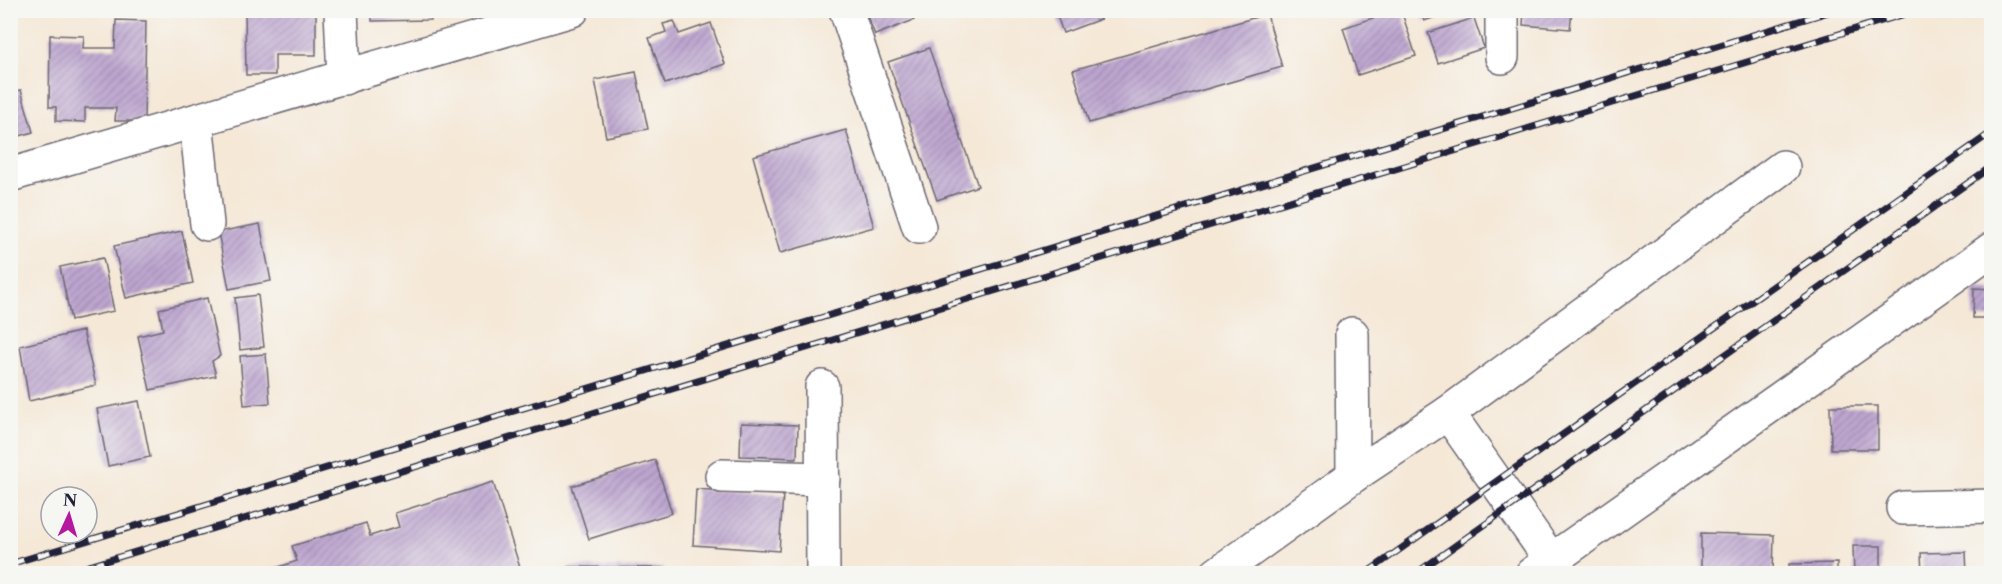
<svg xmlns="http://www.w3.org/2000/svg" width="2002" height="584" viewBox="0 0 2002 584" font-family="'Libre Caslon Text',serif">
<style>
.building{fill:url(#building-hatch)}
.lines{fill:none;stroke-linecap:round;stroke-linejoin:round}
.minor-casing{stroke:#6c6772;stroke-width:36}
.minor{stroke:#fff;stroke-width:33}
.rail-casing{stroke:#22223b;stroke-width:7}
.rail{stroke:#f6f6f2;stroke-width:4.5;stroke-dasharray:14;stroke-linecap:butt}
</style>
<defs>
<pattern id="building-hatch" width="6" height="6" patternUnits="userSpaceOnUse" patternTransform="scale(1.5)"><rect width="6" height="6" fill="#bea6d0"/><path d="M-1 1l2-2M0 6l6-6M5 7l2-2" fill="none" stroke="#9a87aa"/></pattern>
</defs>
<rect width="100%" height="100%" fill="#f6f6f2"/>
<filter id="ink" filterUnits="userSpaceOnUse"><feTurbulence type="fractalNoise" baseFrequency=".0167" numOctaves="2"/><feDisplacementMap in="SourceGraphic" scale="12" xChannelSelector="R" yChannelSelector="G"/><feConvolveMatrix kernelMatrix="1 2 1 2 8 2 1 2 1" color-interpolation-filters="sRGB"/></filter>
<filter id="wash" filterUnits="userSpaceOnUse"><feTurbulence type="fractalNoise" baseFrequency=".008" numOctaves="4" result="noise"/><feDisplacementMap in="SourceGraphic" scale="24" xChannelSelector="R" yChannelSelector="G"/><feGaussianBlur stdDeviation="1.35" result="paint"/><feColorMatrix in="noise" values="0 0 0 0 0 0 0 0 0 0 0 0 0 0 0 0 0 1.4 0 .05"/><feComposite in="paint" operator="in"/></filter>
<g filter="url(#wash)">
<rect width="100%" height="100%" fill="#f5e8d7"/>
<g id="blocks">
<g class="building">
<polygon points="245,10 316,10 316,55 275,55 275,75 246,75"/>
<polygon points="372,10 431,10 431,20 372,21"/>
<polygon points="865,10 911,10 914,20 875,35"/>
<polygon points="1055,10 1098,10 1101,19 1063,33"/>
<polygon points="1396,10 1401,10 1416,56 1358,75 1343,28"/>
<polygon points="1420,10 1454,10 1454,11 1424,21"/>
<polygon points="1524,10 1572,10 1570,29 1523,25"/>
<polygon points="1267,14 1282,67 1089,123 1073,70"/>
<polygon points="1474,18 1484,48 1438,63 1428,33"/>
<polygon points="116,20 146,21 144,121 115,121 116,108 85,108 85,122 56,121 56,107 49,107 50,35 84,36 83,48 115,48"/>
<polygon points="674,21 679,34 711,23 725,64 665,84 649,38 666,32 663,24"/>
<polygon points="929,48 978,186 937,200 888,62"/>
<polygon points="636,72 648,129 606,137 595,80"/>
<polygon points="21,90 33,132 10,139 10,93"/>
<polygon points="846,130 874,227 780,253 753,156"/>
<polygon points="260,224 271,281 229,289 218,232"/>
<polygon points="182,231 193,283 126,298 114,246"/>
<polygon points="103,258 114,311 71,320 60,267"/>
<polygon points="1974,288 1992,289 1992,318 1973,318"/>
<polygon points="258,295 264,347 240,350 235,298"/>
<polygon points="207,298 220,356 212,361 216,376 150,390 138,336 163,330 159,309"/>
<polygon points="83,331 96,385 29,401 20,346"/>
<polygon points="266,354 270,403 244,405 240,356"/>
<polygon points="139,401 150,457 108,466 97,409"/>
<polygon points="1830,406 1878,406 1878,449 1831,449"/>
<polygon points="741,423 798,425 797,458 740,456"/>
<polygon points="655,460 672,513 589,539 572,486"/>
<polygon points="493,482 522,574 258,574 297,561 292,546 366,523 370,536 399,527 395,513"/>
<polygon points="696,489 783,495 779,551 693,545"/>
<polygon points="1701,533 1774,535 1773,574 1701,574"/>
<polygon points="1853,546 1881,546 1881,574 1854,574"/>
<polygon points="1966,552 1967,574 1922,574 1921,553"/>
<polygon points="1837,563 1837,574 1789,574 1789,564"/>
<polygon points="568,567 664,568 664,574 568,574"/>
</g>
</g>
</g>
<g filter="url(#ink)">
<use href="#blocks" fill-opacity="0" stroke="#6c6772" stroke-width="1.5"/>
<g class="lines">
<defs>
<g id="minor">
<polyline points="341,10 344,78"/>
<polyline points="846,10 919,227"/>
<polyline points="1502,10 1502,57"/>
<polyline points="196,121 207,224"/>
<polyline points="10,175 572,10"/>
<polyline points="1352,334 1353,476"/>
<polyline points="822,387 823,574"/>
<polyline points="1448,413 1551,560"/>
<polyline points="722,476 823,479"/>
<polyline points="1903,508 1992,506"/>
<polyline points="1217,574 1353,476 1448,413 1783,167"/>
<polyline points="1532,574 1992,249"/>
</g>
</defs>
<use href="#minor" class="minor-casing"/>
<use href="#minor" class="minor"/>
<defs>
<g id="rail">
<polyline points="10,564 1835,10"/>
<polyline points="63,574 1918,10"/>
<polyline points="1365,574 1992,132"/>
<polyline points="1415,574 1992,166"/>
</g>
</defs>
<use href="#rail" class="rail-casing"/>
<use href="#rail" class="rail"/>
</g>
</g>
<rect width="2002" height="584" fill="none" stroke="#f6f6f2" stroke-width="36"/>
<g transform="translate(69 515) rotate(4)"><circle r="28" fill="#f6f6f2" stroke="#a1a1a9" stroke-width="1.5"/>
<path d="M0-4.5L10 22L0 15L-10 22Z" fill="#b5179e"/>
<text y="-9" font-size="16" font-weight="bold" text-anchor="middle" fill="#22223b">N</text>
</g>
</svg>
